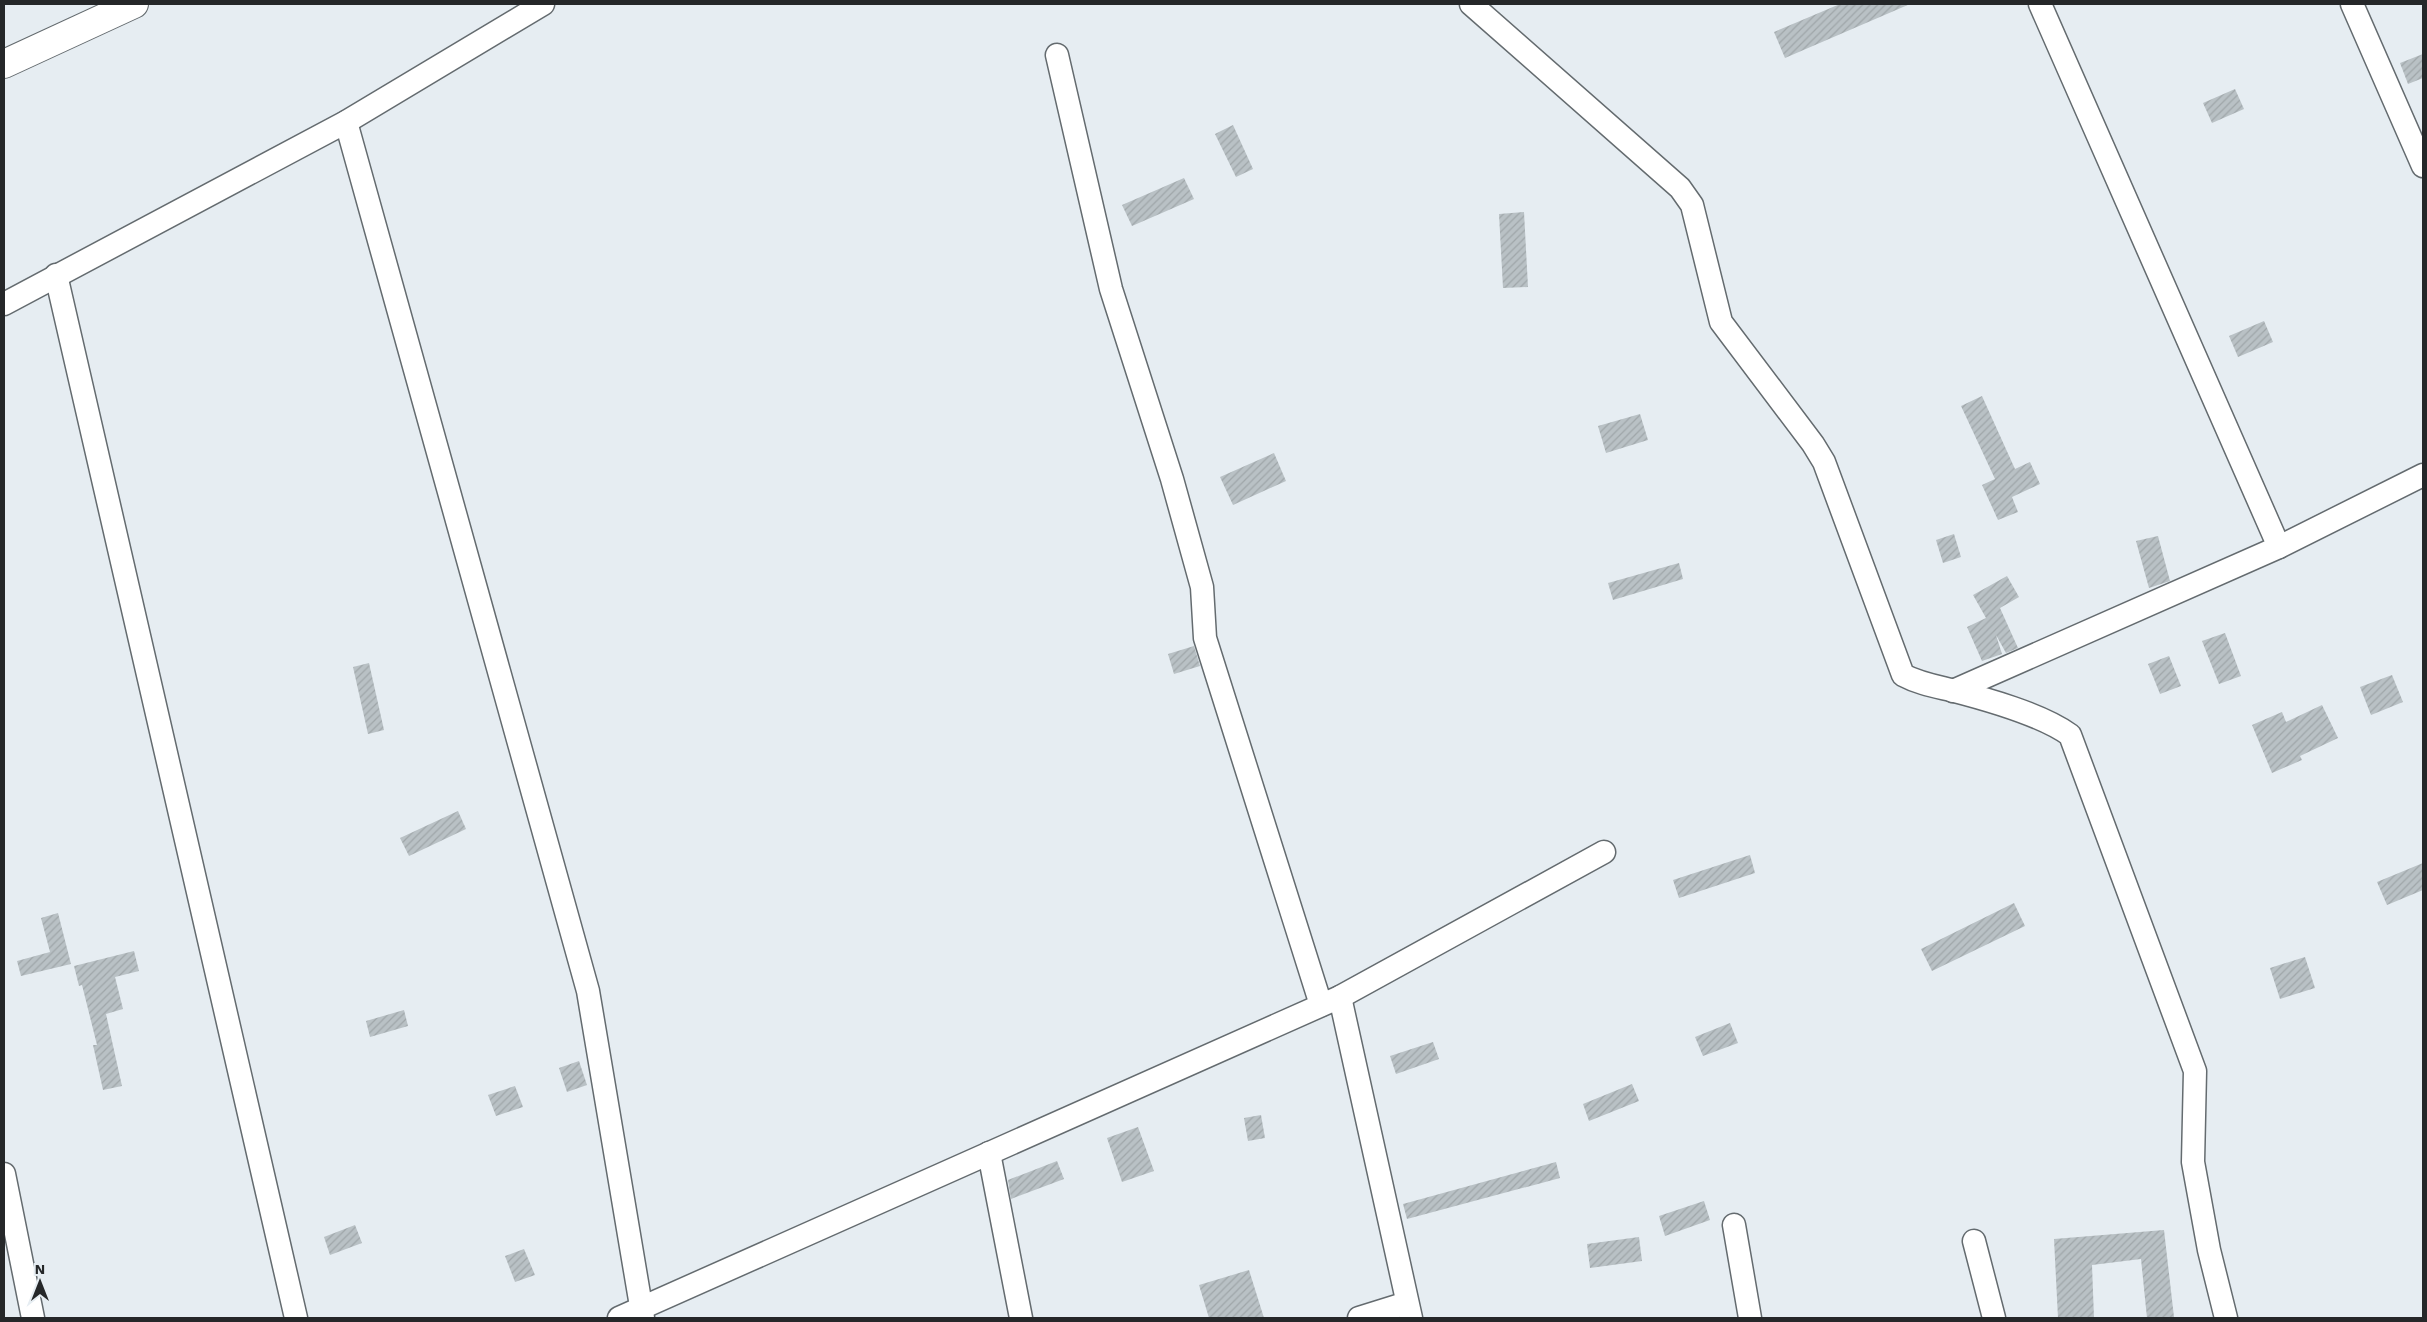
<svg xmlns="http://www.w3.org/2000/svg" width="2427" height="1322" viewBox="0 0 2427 1322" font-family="'Work Sans',sans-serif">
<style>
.building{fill:url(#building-hatch)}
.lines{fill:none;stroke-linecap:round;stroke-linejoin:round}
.minor-casing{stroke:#646b6f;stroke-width:25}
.major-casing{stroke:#646b6f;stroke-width:30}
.minor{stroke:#fff;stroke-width:22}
.major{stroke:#fff;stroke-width:28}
</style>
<defs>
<pattern id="building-hatch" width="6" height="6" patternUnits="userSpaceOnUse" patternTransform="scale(1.25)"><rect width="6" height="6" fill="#b9c1c5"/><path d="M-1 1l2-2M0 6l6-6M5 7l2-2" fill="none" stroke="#9fa6a9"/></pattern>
</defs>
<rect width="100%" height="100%" fill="#e6edf2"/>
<g class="building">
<polygon points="1840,4 1910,4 1785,58 1774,32"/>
<polygon points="2423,54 2423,78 2408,84 2400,63"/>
<polygon points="2235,89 2244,109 2212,123 2203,103"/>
<polygon points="1233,125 1253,169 1236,177 1215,134"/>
<polygon points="1184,178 1194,199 1132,226 1122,205"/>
<polygon points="1524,212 1528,287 1503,288 1499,214"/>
<polygon points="2264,321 2273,342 2238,357 2229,336"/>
<polygon points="1982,396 2015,469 2030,462 2040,484 2012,497 2018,512 1998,520 1982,485 1995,479 1961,406"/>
<polygon points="1640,414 1648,440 1606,453 1598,426"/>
<polygon points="1274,453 1286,481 1233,505 1220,477"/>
<polygon points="1954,534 1961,557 1943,563 1936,540"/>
<polygon points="2158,536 2170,581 2149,588 2136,541"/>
<polygon points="1679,563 1683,579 1613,600 1608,583"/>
<polygon points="2007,576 2019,597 2000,608 2018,648 2006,653 1996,635 2002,654 1982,661 1967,627 1986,618 1973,595"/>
<polygon points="2225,633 2241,676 2219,684 2202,641"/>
<polygon points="1194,646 1200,666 1174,674 1168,654"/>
<polygon points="2169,656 2181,686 2160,694 2148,664"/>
<polygon points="369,663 384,730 368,734 353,667"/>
<polygon points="2392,675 2403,702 2371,715 2360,687"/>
<polygon points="2322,705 2338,738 2300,756 2302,760 2272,773 2252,725 2282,712 2286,722"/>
<polygon points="458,811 466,829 409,856 400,838"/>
<polygon points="1750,855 1755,873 1679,898 1673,880"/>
<polygon points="2423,863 2423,890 2387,905 2377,882"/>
<polygon points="2014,903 2025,926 1932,971 1921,949"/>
<polygon points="58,913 71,964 21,976 17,961 50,952 41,918"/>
<polygon points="134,951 139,971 115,977 123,1009 106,1014 122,1086 103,1090 93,1045 97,1045 82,985 79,986 74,966"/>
<polygon points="2305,957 2315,988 2280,999 2270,968"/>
<polygon points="404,1010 408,1026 370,1037 366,1021"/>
<polygon points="1730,1023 1738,1043 1703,1056 1695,1037"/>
<polygon points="1433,1042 1439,1059 1396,1074 1390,1056"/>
<polygon points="579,1061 587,1085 567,1092 559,1068"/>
<polygon points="1632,1084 1639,1101 1589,1121 1583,1104"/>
<polygon points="515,1086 523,1107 496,1116 488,1095"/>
<polygon points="1261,1115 1265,1138 1248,1141 1244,1118"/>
<polygon points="1138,1127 1154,1171 1122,1182 1107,1138"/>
<polygon points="1057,1161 1064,1179 1011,1199 1008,1180"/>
<polygon points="1556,1162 1560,1178 1407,1219 1403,1204"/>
<polygon points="1704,1201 1710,1220 1665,1236 1659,1216"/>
<polygon points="355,1225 362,1243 330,1255 324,1237"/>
<polygon points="2164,1230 2174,1317 2147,1318 2141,1259 2092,1265 2094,1318 2058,1318 2054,1239"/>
<polygon points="1639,1237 1642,1261 1590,1268 1587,1244"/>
<polygon points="524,1249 535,1275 515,1282 505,1256"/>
<polygon points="1249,1270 1264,1318 1209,1318 1199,1285"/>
</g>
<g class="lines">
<defs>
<g id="minor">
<path d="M1471,4L1680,188L1692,205L1721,322L1813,444L1824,462L1903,675C1918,683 1934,686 1951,690C1986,699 2041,714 2070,735L2195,1071L2193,1162L2209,1250L2226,1318"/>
<polyline points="2040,4 2279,547"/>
<polyline points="2352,4 2423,166"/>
<polyline points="1057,55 1111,289 1172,479 1202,587 1205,638 1321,1005"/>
<polyline points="346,122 588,991 643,1318"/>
<polyline points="56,275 296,1318"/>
<polyline points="4,304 346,122 543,4"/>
<polyline points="1953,691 2279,547 2423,475"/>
<polyline points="1340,997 1411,1318"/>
<polyline points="989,1153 1021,1318"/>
<polyline points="4,1174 33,1318"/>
<polyline points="1734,1225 1750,1318"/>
<polyline points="1974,1241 1994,1318"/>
<polyline points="619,1318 1340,997 1604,852"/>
<polyline points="1359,1318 1407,1303"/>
</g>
<polyline id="major" points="4,64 134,4"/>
</defs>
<use href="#minor" class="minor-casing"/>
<use href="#major" class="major-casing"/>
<use href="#minor" class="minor"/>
<use href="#major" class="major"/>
</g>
<rect width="2427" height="1322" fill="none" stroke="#252729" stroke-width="10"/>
<g transform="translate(40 1282)" stroke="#e6edf2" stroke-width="4" paint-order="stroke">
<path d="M0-4L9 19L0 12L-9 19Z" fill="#252729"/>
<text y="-8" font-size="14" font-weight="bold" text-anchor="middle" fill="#252729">N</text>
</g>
</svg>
